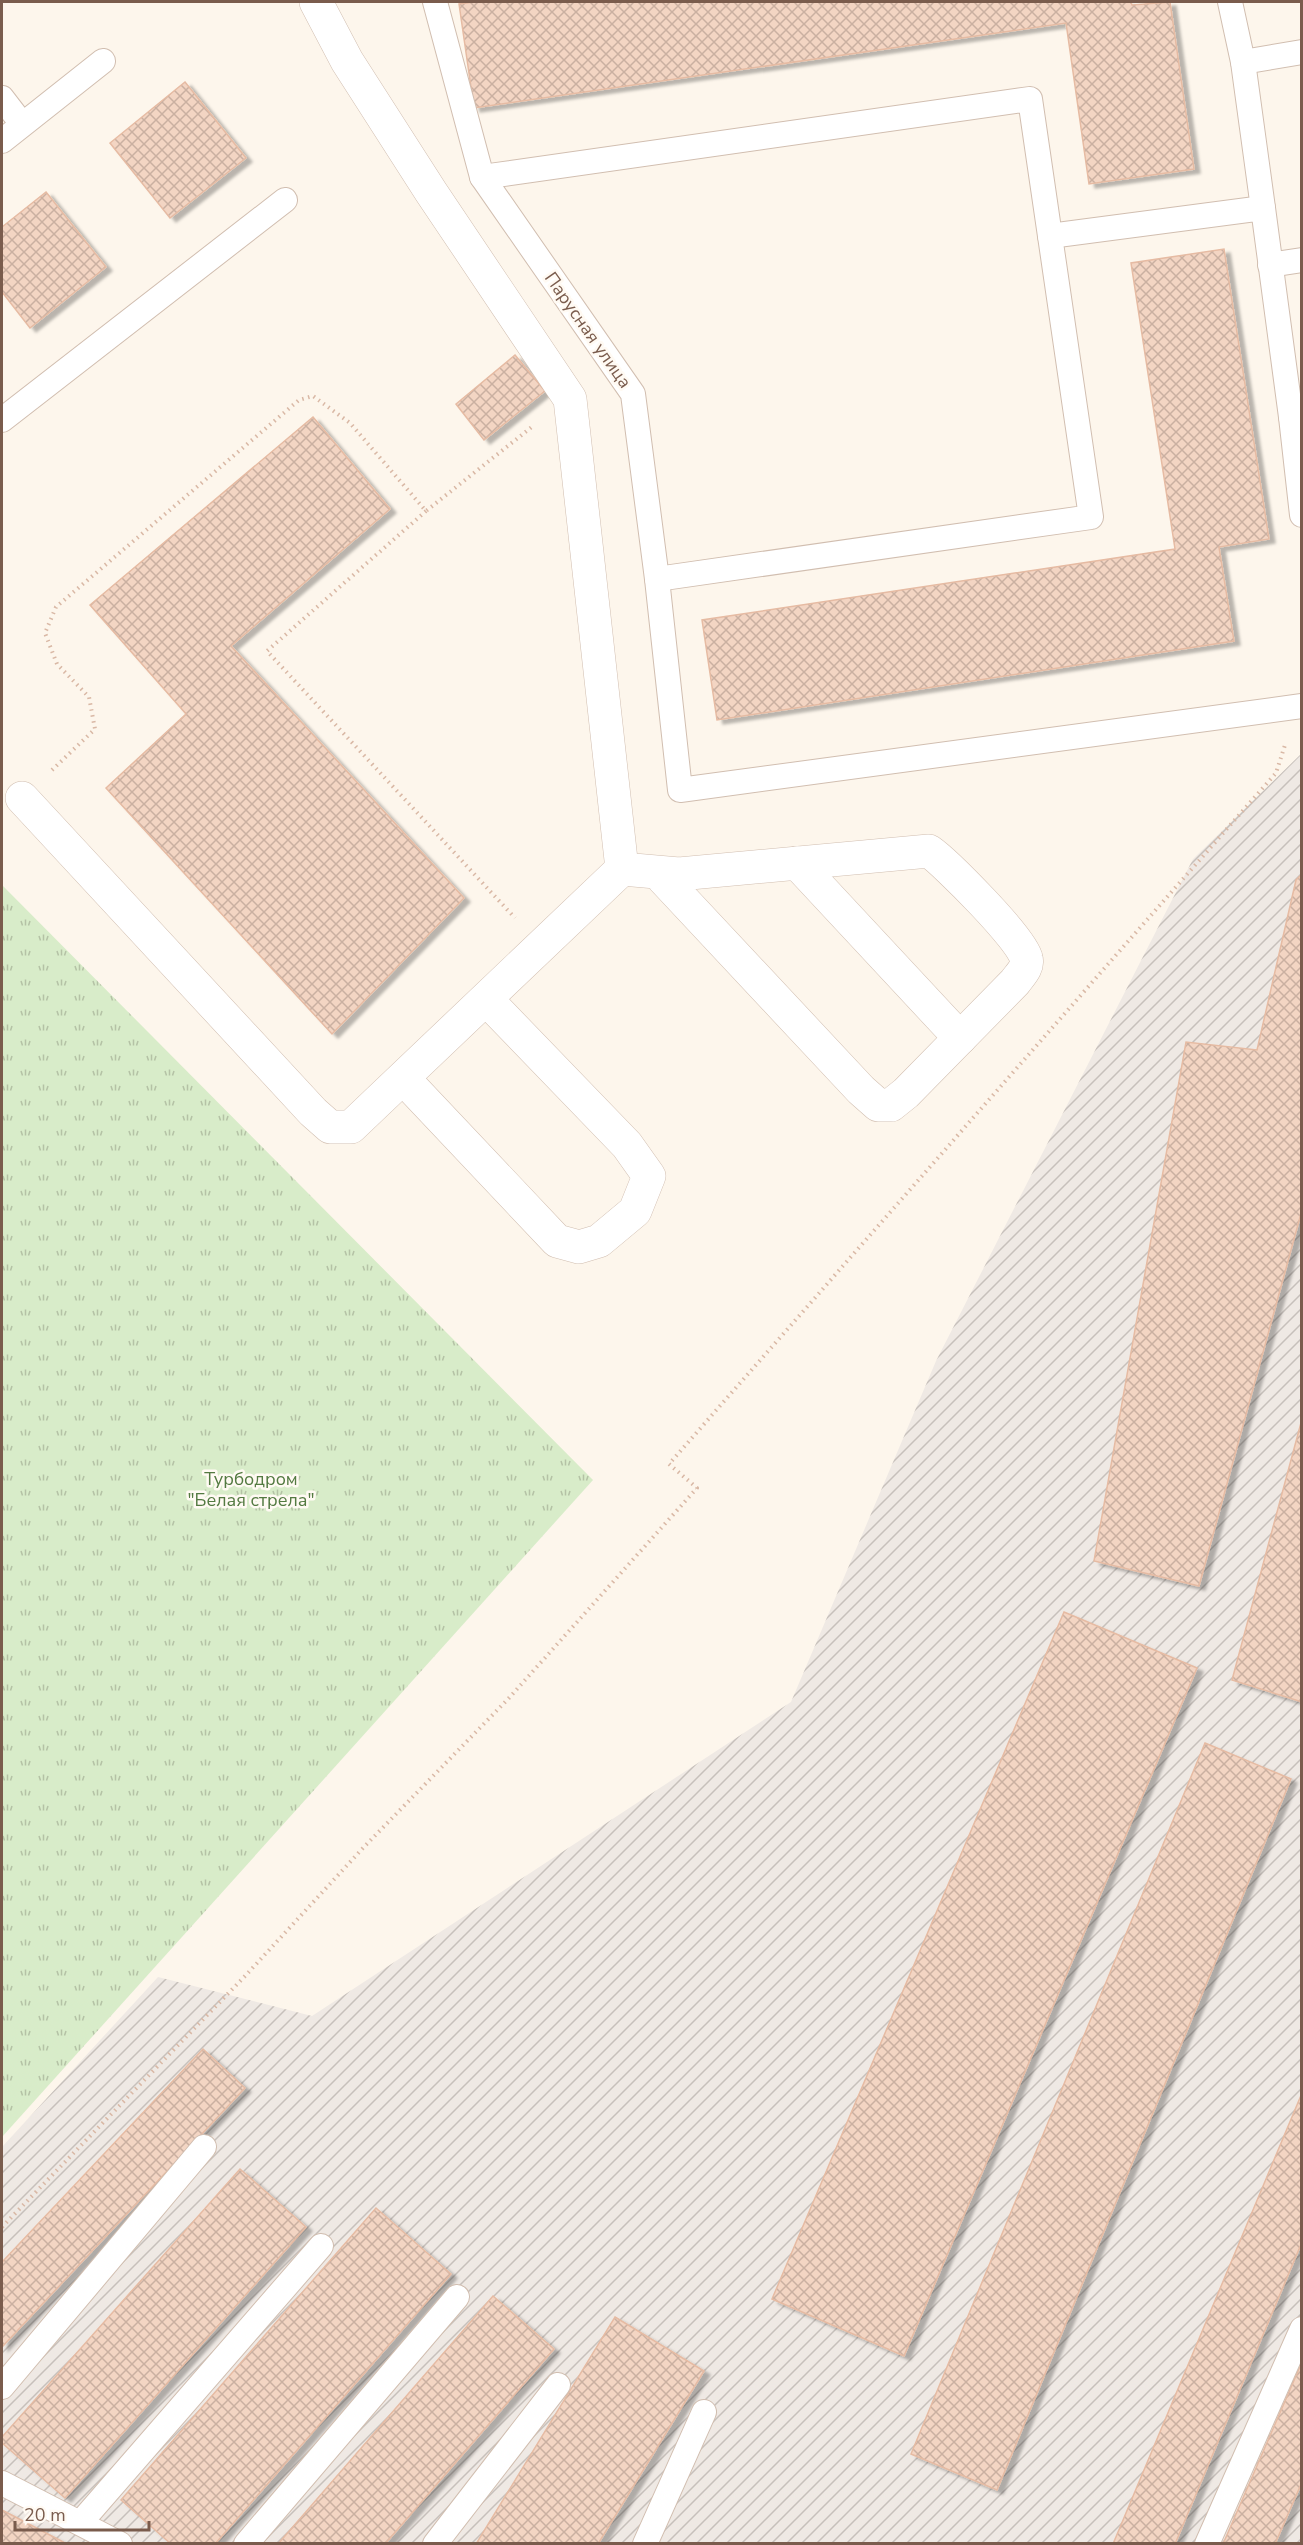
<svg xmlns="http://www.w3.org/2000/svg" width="1303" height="2545" viewBox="0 0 1303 2545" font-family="'Nunito Sans',sans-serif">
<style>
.industrial{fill:url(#industrial-furrows)}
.park{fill:url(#park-tufts)}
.building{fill:url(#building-cross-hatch);stroke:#e6bba3;stroke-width:1.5;filter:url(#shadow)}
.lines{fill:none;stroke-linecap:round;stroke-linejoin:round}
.service-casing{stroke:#d1beb0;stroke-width:26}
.minor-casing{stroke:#d1beb0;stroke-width:34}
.path{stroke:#d9b8a5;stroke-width:4;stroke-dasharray:1.5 4.5;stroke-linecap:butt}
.service{stroke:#fff;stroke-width:24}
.minor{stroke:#fff;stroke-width:33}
.labels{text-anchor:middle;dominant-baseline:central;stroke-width:5;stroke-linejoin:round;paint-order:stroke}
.street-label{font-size:18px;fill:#7a5c4d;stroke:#fffaf3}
.park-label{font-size:18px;fill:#537a41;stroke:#fffaf3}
</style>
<defs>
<pattern id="industrial-furrows" width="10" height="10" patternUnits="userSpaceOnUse" patternTransform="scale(1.5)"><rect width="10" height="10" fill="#efe9e4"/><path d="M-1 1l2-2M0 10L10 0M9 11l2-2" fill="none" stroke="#c7c0bb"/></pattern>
<pattern id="park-tufts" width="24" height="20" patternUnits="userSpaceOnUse" patternTransform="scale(1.5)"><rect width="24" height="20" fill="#d8ecc9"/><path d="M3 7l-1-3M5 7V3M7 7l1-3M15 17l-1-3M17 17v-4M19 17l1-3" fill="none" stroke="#b4c2a5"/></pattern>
<pattern id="building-cross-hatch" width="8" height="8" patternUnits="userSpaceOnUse" patternTransform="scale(1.5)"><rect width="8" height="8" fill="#f3d5c3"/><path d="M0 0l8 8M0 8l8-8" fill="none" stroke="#cab0a1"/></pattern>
<filter id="shadow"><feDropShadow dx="6" dy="4" stdDeviation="1.5" flood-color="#0004"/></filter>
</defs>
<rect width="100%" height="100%" fill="#fdf6ec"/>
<polygon class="industrial" points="1301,754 1301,2543 2,2543 2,2147 158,1977 312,2016 791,1702 936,1361 1193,859"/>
<polygon class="park" points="2,885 593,1480 2,2137"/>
<g class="building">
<polygon points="474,2 1131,2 1132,5 1170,2 1194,169 1089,184 1066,23 474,108 459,4"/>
<polygon points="185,82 246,158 170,218 110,143"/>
<polygon points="46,192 106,267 30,328 2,292 2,227"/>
<polygon points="1224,249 1269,539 1219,547 1234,641 717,720 702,620 1175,549 1131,263"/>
<polygon points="515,355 545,391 484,440 456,404"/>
<polygon points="313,417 390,509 231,646 464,898 332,1034 106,788 186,714 90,605"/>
<polygon points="1302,874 1302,1210 1199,1586 1094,1561 1186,1042 1257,1050 1296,880"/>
<polygon points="1302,1419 1302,1702 1232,1680"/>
<polygon points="1064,1612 1197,1668 904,2356 772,2299"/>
<polygon points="1205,1743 1291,1779 997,2490 911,2454"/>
<polygon points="203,2049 245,2088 2,2347 2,2262"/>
<polygon points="1302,2093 1302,2242 1175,2544 1113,2544"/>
<polygon points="240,2169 306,2227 65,2498 2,2443 2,2437"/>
<polygon points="376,2208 451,2274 215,2544 171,2544 121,2500"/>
<polygon points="493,2296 554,2349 385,2544 278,2544"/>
<polygon points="615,2317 704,2371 598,2544 476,2544"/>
<polygon points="1302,2362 1302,2482 1275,2544 1223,2544"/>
<polygon points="2,2510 67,2544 2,2544"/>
</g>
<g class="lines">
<defs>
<g id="service">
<polyline points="435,2 482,177 633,394 657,579 680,790 1302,706"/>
<polyline points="1230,2 1243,62 1263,208"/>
<polyline points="1243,62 1302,52"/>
<polyline points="2,98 22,124"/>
<polyline points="2,141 103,61"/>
<polyline points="482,177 1030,99 1091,517 657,579"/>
<polyline points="1050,236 1263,208 1291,417"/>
<polyline points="1270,265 1302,260"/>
<polyline points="1302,416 1291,417 1302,515"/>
<polyline points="2,420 285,200"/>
<polyline points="2,2387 204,2147"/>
<polyline points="2,2483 120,2544"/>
<polyline points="81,2522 321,2246"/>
<polyline points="246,2544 457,2297"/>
<polyline points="435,2544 558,2385"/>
<polyline points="645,2544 704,2412"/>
<polyline points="1207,2544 1302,2329"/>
</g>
<g id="minor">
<path d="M316,2L347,61L431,192L570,399L622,869L679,874L929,851C945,862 1023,940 1026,958C1029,967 1020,975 1015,982L906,1093L891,1105H878L861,1090L657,872"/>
<polyline points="22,798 313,1112 330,1127 351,1127 622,869"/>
<polyline points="797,863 960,1038"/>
<polyline points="403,1078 557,1241 579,1247 599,1241 635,1211 649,1176 627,1145 486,999"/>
</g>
</defs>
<use href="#service" class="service-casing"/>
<use href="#minor" class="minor-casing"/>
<g class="path">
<polyline points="426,511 267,651 515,918"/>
<polyline points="52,770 95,729 89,697 57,664 45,633 56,607 299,400 313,396 350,423 426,511 533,426"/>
<polyline points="2,2227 247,1974 363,1848 509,1698 697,1488 669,1464 1276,773 1285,745"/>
</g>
<use href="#service" class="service"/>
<use href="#minor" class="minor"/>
</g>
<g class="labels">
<g class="street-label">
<text transform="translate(588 330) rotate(55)">Парусная улица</text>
</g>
<g class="park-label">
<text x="251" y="1479">Турбодром<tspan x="251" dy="21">"Белая стрела"</tspan></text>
</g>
</g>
<rect width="1303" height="2545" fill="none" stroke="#7a5c4d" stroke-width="6"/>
<path d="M15 2521v9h134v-9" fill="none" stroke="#7a5c4d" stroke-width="3"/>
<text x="24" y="2521" font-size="18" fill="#7a5c4d" stroke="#fffaf3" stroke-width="4.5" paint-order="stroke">20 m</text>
</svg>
